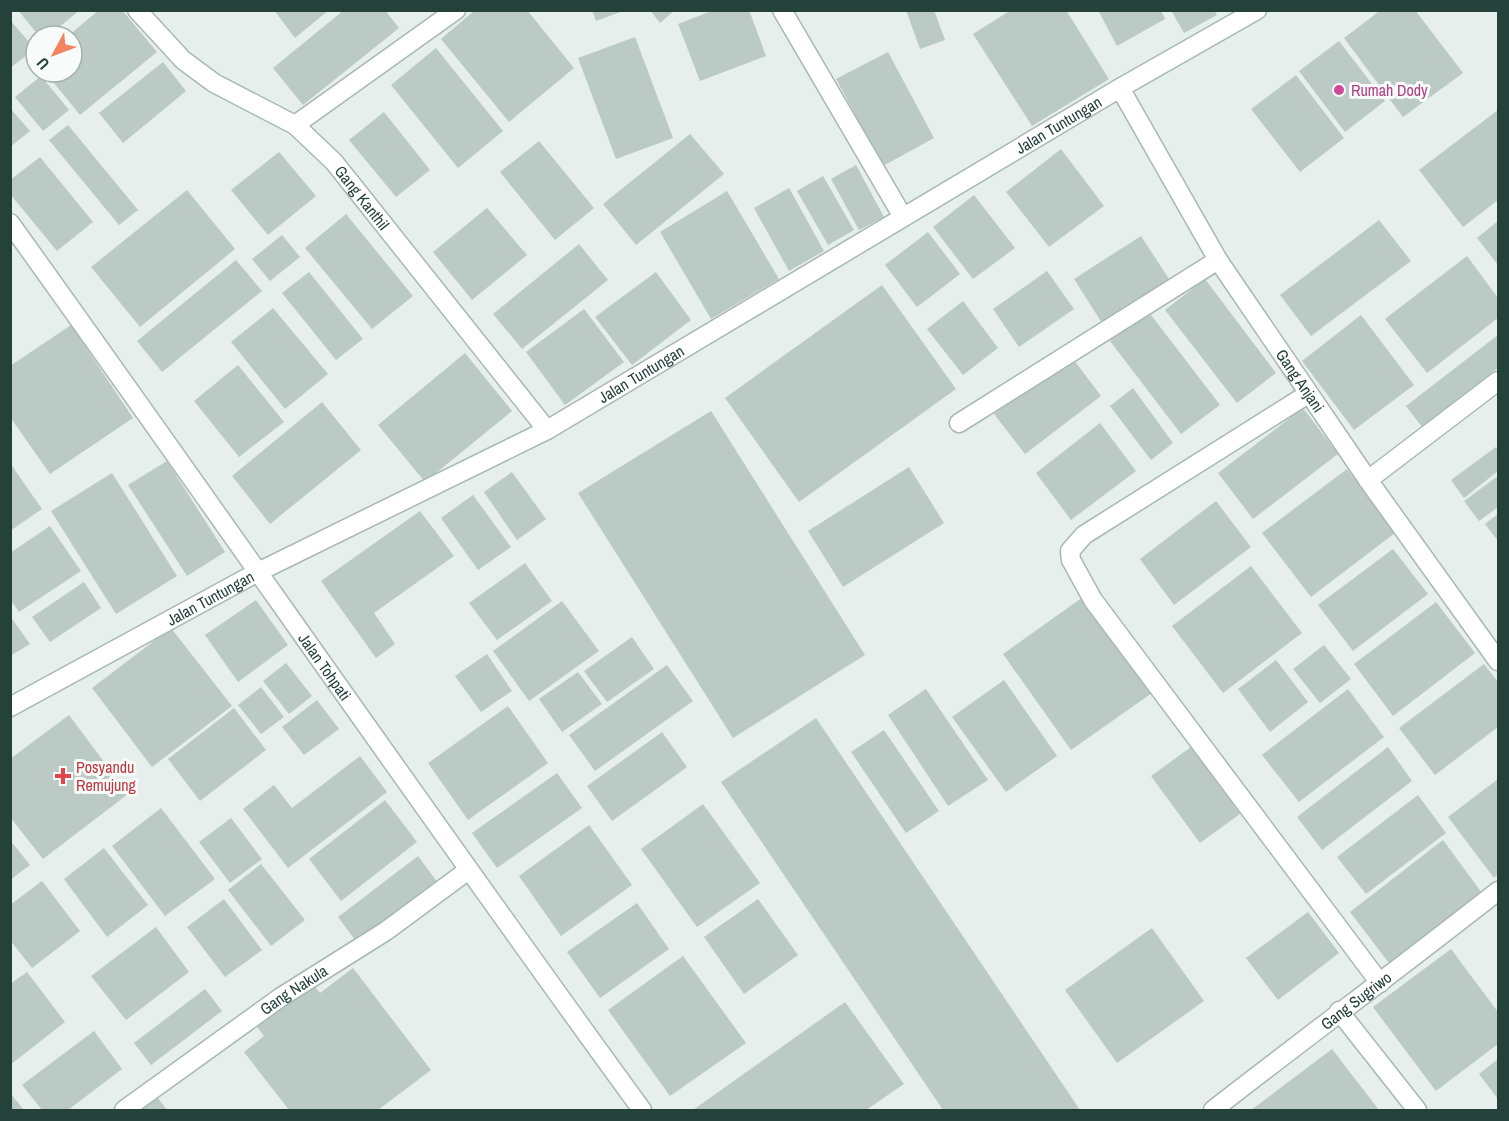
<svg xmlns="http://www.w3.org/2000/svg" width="1509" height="1121" viewBox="0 0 1509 1121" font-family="'Archivo Narrow',sans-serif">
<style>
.building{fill:#bbcac4}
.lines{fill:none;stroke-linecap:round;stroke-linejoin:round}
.minor-casing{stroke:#a8b8b2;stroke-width:21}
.minor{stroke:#fff;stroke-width:18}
.hotel-dot{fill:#d1479c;stroke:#f7fbf9;stroke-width:2}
.health-dot{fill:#e0444e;stroke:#f7fbf9;stroke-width:2}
.labels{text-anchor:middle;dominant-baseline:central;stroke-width:6;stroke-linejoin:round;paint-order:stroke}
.hotel-label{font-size:16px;fill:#b23c85;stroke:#f7fbf9;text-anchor:start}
.street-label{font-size:16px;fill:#24423a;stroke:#f7fbf9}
.health-label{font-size:16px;fill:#be3a42;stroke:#f7fbf9;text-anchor:start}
</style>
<rect width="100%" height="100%" fill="#e6efeb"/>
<g class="building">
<polygon points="18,10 80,10 48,36 39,36"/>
<polygon points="99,10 122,10 157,52 80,115 45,72 72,72 72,36 68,36"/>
<polygon points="274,10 329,10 295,38"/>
<polygon points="344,10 385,10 399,28 303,105 273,68"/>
<polygon points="475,10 527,10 574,68 509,122 441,39"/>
<polygon points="592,10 623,10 623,11 596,21"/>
<polygon points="650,10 675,10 660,23"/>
<polygon points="714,10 749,10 766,56 700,81 678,24"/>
<polygon points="906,10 934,10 945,40 920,49"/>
<polygon points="1011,10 1066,10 1109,79 1032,126 973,34"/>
<polygon points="1098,10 1161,10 1165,19 1117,46"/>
<polygon points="1171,10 1214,10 1217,15 1184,33"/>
<polygon points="1381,10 1415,10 1463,73 1403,117 1344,38"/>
<polygon points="10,20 35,49 10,68"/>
<polygon points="635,37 673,138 616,159 578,58"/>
<polygon points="1339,41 1385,101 1345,132 1299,71"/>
<polygon points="436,48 503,131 458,168 391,85"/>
<polygon points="888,52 934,138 883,166 836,79"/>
<polygon points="163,62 186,91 123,143 99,113"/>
<polygon points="1296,75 1344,138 1300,172 1251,109"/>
<polygon points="41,76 69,110 43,131 15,97"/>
<polygon points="10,108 30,131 10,147"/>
<polygon points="1498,110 1498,200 1463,227 1419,170"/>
<polygon points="384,112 430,170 396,197 349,140"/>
<polygon points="68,125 138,210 119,225 49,140"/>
<polygon points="690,134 724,174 636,245 603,204"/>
<polygon points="539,141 594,208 555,240 500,172"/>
<polygon points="1061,149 1104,206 1049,247 1006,192"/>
<polygon points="279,152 316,196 268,235 231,190"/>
<polygon points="40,157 93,222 57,251 10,194 10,180"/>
<polygon points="856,165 884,217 859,230 831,179"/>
<polygon points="823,176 854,230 828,245 797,191"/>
<polygon points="789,188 824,251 789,271 754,208"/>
<polygon points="187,190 235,249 140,327 91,267"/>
<polygon points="727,191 779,279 711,319 660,232"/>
<polygon points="974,195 1015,248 973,279 933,227"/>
<polygon points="487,208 527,255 472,300 433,252"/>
<polygon points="346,214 413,296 372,329 305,248"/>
<polygon points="1379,220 1411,261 1311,336 1280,295"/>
<polygon points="1498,221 1498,265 1477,238"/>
<polygon points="928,232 960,274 917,307 885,265"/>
<polygon points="282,235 300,257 270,281 252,259"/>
<polygon points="1141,236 1169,279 1102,323 1074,279"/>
<polygon points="579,244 608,280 522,349 493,314"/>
<polygon points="1467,256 1498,298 1498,318 1427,373 1385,319"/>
<polygon points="236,260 262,291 162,372 137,341"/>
<polygon points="1047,271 1074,309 1019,347 993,309"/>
<polygon points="309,272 363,339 336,360 282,293"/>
<polygon points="656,272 691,320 632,365 595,317"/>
<polygon points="1205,279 1276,373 1237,403 1165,310"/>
<polygon points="882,285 956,389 799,502 725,398"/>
<polygon points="963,301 998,348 963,375 927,329"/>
<polygon points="273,308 328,374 285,409 231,342"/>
<polygon points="584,309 624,362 565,405 526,352"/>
<polygon points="1148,311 1220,405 1181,434 1110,341"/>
<polygon points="1361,315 1414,385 1354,430 1302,361"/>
<polygon points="71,325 133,418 50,474 10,417 10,366"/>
<polygon points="1498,335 1498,368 1422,427 1406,406"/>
<polygon points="465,353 512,411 425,482 378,425"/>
<polygon points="1071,356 1101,396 1025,454 994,414"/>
<polygon points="238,365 284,422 239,457 194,401"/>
<polygon points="1133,388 1173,443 1151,460 1110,406"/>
<polygon points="322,402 361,450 270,524 232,476"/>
<polygon points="1303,408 1338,454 1253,519 1218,473"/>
<polygon points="711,411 865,655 733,738 578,493"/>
<polygon points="1100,423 1136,471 1071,520 1036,473"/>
<polygon points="1496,447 1498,450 1498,471 1464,498 1451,480"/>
<polygon points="167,461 225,552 187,576 128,485"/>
<polygon points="10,463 42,509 10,531"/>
<polygon points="909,467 944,523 843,587 808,531"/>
<polygon points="1347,469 1395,533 1311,597 1262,533"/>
<polygon points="512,472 546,519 517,540 484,492"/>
<polygon points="112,473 177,576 116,614 51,511"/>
<polygon points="1498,476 1498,507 1479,521 1464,501"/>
<polygon points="473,495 511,547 478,570 441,518"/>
<polygon points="1216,501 1251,547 1174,605 1140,559"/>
<polygon points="420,511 454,556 374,613 395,644 376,658 321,581"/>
<polygon points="1498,514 1498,541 1485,524"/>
<polygon points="50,526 81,571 19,612 10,599 10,553"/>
<polygon points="1393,549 1428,594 1353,651 1318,605"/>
<polygon points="525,563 552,601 497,640 469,603"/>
<polygon points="1251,566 1302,633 1223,693 1172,626"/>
<polygon points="84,582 101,608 50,642 32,617"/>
<polygon points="1083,597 1152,693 1071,750 1003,654"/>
<polygon points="256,600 288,645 238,682 205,635"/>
<polygon points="562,601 599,651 529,701 493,651"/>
<polygon points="1436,602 1475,653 1393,716 1354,664"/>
<polygon points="10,616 30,644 10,656"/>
<polygon points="171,628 232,706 152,767 92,688"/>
<polygon points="632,637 654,669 607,702 584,671"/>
<polygon points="1324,645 1351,679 1320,703 1293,669"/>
<polygon points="487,654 512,691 481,712 455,676"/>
<polygon points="1276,660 1308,702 1270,732 1238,689"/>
<polygon points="286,663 312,696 289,714 263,681"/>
<polygon points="1484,664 1498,682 1498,727 1435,775 1399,728"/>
<polygon points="667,665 693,701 595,771 569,735"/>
<polygon points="578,672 602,704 562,732 539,699"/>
<polygon points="1004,680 1057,756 1006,792 952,717"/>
<polygon points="261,687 284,717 261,734 238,705"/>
<polygon points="926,689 988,780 948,806 888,715"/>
<polygon points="1348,689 1384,737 1299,802 1262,755"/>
<polygon points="317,700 339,729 304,755 282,727"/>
<polygon points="508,706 548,763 468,820 428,763"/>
<polygon points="234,708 266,750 200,801 168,759"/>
<polygon points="69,715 128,794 43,859 10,817 10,759"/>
<polygon points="816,718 1080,1110 943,1110 721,782"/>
<polygon points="884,730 939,811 906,833 851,752"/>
<polygon points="662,732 687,767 612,821 587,786"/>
<polygon points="1191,747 1240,814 1200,843 1151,776"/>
<polygon points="1388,747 1412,781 1322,850 1297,817"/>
<polygon points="360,756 387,792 288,868 243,809 274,785 292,808"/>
<polygon points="557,773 582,808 497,868 472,833"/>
<polygon points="1498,779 1498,874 1494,878 1448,817"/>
<polygon points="1418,795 1446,833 1366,894 1337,857"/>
<polygon points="385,800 417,842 341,901 309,859"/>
<polygon points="703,804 760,883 697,927 641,849"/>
<polygon points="161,808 215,879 165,916 112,846"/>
<polygon points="231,818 262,859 230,883 199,842"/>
<polygon points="589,825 632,885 561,936 519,876"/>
<polygon points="10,840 30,865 10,880"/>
<polygon points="1443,840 1482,893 1389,963 1350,912"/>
<polygon points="104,848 148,905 107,937 64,879"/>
<polygon points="418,856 438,883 358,944 338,917"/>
<polygon points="261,864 305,920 271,946 228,890"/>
<polygon points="42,881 80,931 32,968 10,940 10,905"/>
<polygon points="224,899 262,950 225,977 187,927"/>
<polygon points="758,899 798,955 744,994 704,937"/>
<polygon points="637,903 669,949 600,998 567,952"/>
<polygon points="1308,912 1339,953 1278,1000 1246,958"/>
<polygon points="156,927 189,972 126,1020 91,976"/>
<polygon points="1152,928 1204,1001 1117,1063 1065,990"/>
<polygon points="1451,949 1498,1012 1498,1044 1436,1091 1373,1007"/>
<polygon points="683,956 746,1043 670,1096 608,1010"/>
<polygon points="353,968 431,1070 378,1110 289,1110 244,1052 264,1036 257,1027 313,984 320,993"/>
<polygon points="27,972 65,1022 10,1065 10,984"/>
<polygon points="205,989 222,1011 151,1065 134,1043"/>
<polygon points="845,1002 904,1084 866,1110 693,1110"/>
<polygon points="94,1031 122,1069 68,1110 42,1110 22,1085"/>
<polygon points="1332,1049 1379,1110 1251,1110"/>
<polygon points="1498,1059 1498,1099 1479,1074"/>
<polygon points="10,1093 24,1110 10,1110"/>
<polygon points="158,1098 167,1110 141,1110"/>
</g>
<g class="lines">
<defs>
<g id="minor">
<path id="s1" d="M137,10L183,60L214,83L295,125L334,162L547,430"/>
<polyline points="782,10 903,217"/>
<path id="s2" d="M1120,88L1218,260L1368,480L1498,661"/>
<polyline points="295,125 456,10"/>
<path id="s3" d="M10,223C222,518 428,817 642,1110"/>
<polyline points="1308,394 1084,535 1070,551 1071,560 1093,600 1380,983"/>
<polyline points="959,423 1218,260"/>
<polyline points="1368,480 1498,381"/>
<path id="s4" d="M10,707L258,572L547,430L1120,88L1257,10"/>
<polyline points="1339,1011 1417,1110"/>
<path id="s5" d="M124,1110L281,997L386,931L467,871"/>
<path id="s6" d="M1213,1110C1308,1036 1404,965 1498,891"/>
</g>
</defs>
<use href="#minor" class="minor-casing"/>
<use href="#minor" class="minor"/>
</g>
<circle class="hotel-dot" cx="1339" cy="90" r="6"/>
<path class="health-dot" d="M60 767h6v6h6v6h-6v6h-6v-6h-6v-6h6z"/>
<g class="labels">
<g class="hotel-label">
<text x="1351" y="90">Rumah Dody</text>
</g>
<g class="street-label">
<text stroke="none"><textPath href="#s4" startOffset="1200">Jalan Tuntungan</textPath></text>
<text stroke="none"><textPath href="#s1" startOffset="297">Gang Kanthil</textPath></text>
<text stroke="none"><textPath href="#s4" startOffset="714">Jalan Tuntungan</textPath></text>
<text stroke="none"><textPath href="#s2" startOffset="344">Gang Anjani</textPath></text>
<text stroke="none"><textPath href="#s4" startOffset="228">Jalan Tuntungan</textPath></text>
<text stroke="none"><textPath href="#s3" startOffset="544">Jalan Tohpati</textPath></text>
<text stroke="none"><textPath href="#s5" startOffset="208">Gang Nakula</textPath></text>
<text stroke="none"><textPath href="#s6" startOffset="180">Gang Sugriwo</textPath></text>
</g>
<g class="health-label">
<text x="76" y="767">Posyandu<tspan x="76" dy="18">Remujung</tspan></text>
</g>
</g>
<rect width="1509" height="1121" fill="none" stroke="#24423a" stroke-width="24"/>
<g transform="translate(54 54) rotate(229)"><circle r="28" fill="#f7fbf9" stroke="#a3b1ad" stroke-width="1.5"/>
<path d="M0-4.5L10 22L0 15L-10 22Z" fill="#f4845f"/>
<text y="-9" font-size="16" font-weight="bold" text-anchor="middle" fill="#24423a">U</text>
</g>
</svg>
